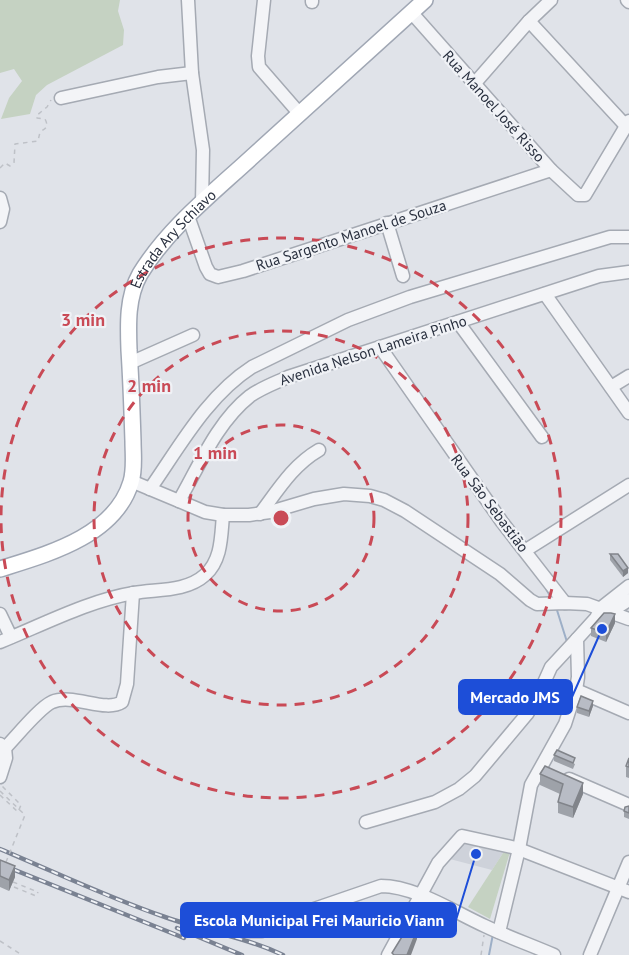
<svg xmlns="http://www.w3.org/2000/svg" width="629" height="955" viewBox="0 0 629 955" font-family="'PT Sans',sans-serif">
<style>
.built{fill:#ced2da}
.green{fill:#c5d2c2}
.lines{fill:none;stroke-linecap:round;stroke-linejoin:round}
.stream{stroke:#9dafc7;stroke-width:2}
.minor-casing{stroke:#a5aab3;stroke-width:15}
.major-casing{stroke:#a0a7b4;stroke-width:18}
.path{stroke:#bec1c7;stroke-width:1.5;stroke-dasharray:4.5 4.5;stroke-linecap:butt}
.minor{stroke:#f3f4f7;stroke-width:12}
.major{stroke:#fff;stroke-width:15}
.rail-casing{stroke:#7a8292;stroke-width:4.5}
.rail{stroke:#f0f2f6;stroke-width:2;stroke-dasharray:7;stroke-linecap:butt}
.path-bridge{stroke:#bec1c7;stroke-width:1.5;stroke-dasharray:4.5 4.5;stroke-linecap:butt}
.wall{fill:#9ea2a9}
.shaded-wall{fill:#81848a}
.building{fill:#b8bcc5;stroke:#81848a;stroke-width:1.5}
.ring{fill:none;stroke:#c94a56;stroke-width:3;stroke-dasharray:10 8}
.labels{text-anchor:middle;dominant-baseline:central;stroke-width:4.5;stroke-linejoin:round;paint-order:stroke}
.street-label{font-size:15px;fill:#29303f;stroke:#f0f2f6}
.centre{fill:#c94a56;stroke:#f0f2f6;stroke-width:3}
.ring-label{font-size:18px;text-anchor:middle;font-weight:bold;fill:#c94a56;stroke:#f0f2f6;stroke-width:4.5;stroke-linejoin:round;paint-order:stroke}
.leader{fill:none;stroke:#1d4ed8;stroke-width:2}
.callout-dot{fill:#1d4ed8;stroke:#f0f2f6;stroke-width:2}
.callout{fill:#1d4ed8;stroke:#1d4ed8;stroke-width:2}
.callout-label{font-size:16px;text-anchor:middle;font-weight:bold;fill:#fff}
</style>
<rect width="100%" height="100%" fill="#e0e3e9"/>
<polygon class="built" points="465,839 505,850 492,870 446,858"/>
<g class="green">
<polygon points="0,0 120,0 118,11 124,30 123,45 47,85 36,95 30,114 1,119 9,98 22,81 14,69 0,73"/>
<polygon points="505,850 510,852 490,919 468,907"/>
</g>
<g class="lines">
<g class="stream">
<polyline points="451,461 462,476"/>
<polyline points="546,589 552,599"/>
<polyline points="556,607 567,642"/>
<polyline points="489,955 493,934"/>
</g>
<defs>
<g id="minor">
<polyline points="188,0 192,73 203,150 202,202"/>
<polyline points="264,0 258,56 259,67 299,113"/>
<polyline points="312,0 312,2"/>
<polyline points="627,0 629,2"/>
<polyline points="411,12 551,170 578,195 585,195 629,121"/>
<polyline points="529,21 626,126"/>
<polyline points="475,83 529,21 551,0"/>
<polyline points="61,98 158,77 192,73"/>
<polyline points="0,198 3,209 0,222"/>
<polyline points="188,216 206,267 210,274 218,277 243,271 551,170"/>
<polyline points="387,223 403,276"/>
<polyline points="545,294 629,413"/>
<polyline points="458,322 542,437"/>
<polyline points="380,347 502,522 565,603"/>
<polyline points="130,363 193,335"/>
<polyline points="611,387 629,376"/>
<polyline points="131,481 179,501"/>
<path d="M150,489C180,446 207,396 252,367L348,320L410,297L610,237H629"/>
<path d="M260,514C278,490 293,465 319,450"/>
<path d="M223,515L205,512L179,501C199,466 217,422 250,396C261,388 275,383 288,377L599,276L629,272"/>
<polyline points="526,550 629,485"/>
<polyline points="0,614 11,637"/>
<polyline points="607,614 629,600"/>
<path d="M0,642C42,625 90,600 134,593C157,589 186,592 205,575C222,560 221,536 223,515H249L270,512L314,499L344,494L370,496L384,500L405,511L500,574L530,600L537,604L565,603L587,604L629,619"/>
<polyline points="576,690 629,713"/>
<polyline points="0,744 5,748 6,758 0,777"/>
<path d="M5,748C16,737 39,708 52,702C73,693 105,713 122,702L127,684L133,593"/>
<polyline points="569,779 629,805"/>
<polyline points="366,822 435,802 459,789 475,776 527,714 538,696 551,667 577,639"/>
<path d="M214,921L249,931H262L282,920L381,886C415,886 454,912 485,926C508,937 531,945 554,955"/>
<polyline points="499,932 519,849 531,785 565,724 576,690 578,677 577,639 596,618 601,608 629,586"/>
<polyline points="388,955 438,863 462,836 516,848 629,892"/>
<polyline points="590,955 629,862"/>
</g>
<g id="major">
<path id="s1" d="M0,569C48,554 115,536 131,482C135,469 133,454 133,441C132,410 131,380 129,350C128,324 127,297 140,274C168,228 214,192 253,156C310,104 367,52 425,0"/>
</g>
</defs>
<use href="#minor" class="minor-casing"/>
<use href="#major" class="major-casing"/>
<g class="path">
<path d="M0,168L5,163L10,166L14,163L15,144L38,141L40,132C46,128 49,127 45,119L37,118L36,116L47,107L51,100"/>
<polyline points="0,795 18,812 21,805 2,786"/>
<polyline points="13,882 38,892"/>
<polyline points="14,887 36,896 38,892"/>
<polyline points="0,941 22,955"/>
<polyline points="481,955 484,935"/>
</g>
<use href="#minor" class="minor"/>
<use href="#major" class="major"/>
<defs>
<g id="rail">
<path d="M0,849C55,872 109,898 165,917C204,931 245,937 283,955"/>
<polyline points="0,864 184,938"/>
<polyline points="177,928 242,955"/>
</g>
</defs>
<use href="#rail" class="rail-casing"/>
<use href="#rail" class="rail"/>
<polyline class="path-bridge" points="0,791 25,815 6,862"/>
</g>
<g class="wall">
<polygon points="610,554 628,573 623,577 610,560"/>
<polygon points="615,623 606,642 591,636 591,628"/>
<polygon points="593,706 589,717 577,713 577,707"/>
<polygon points="554,755 575,764 573,769 554,761"/>
<polygon points="629,758 629,778 626,777 626,766"/>
<polygon points="545,766 583,794 573,818 558,813 558,802 560,794 540,785 540,774"/>
<polygon points="629,806 629,819 624,817 624,811"/>
<polygon points="0,860 15,877 9,891 0,887"/>
</g>
<g class="shaded-wall">
<polygon points="628,568 628,573 623,577 623,571"/>
<polygon points="615,614 615,623 606,642 606,633"/>
<polygon points="593,701 593,706 589,717 589,711"/>
<polygon points="583,783 583,794 573,818 573,807"/>
<polygon points="15,866 15,877 9,891 9,880"/>
<polygon points="417,930 417,939 411,955 407,955"/>
</g>
<g class="building">
<polygon points="610,554 618,554 628,568 623,571"/>
<polygon points="604,613 611,613 615,614 606,633 591,628"/>
<polygon points="581,696 593,701 589,711 577,707"/>
<polygon points="557,750 575,758 573,763 554,755"/>
<polygon points="629,758 629,767 626,766"/>
<polygon points="545,766 583,783 573,807 558,802 563,784 540,774"/>
<polygon points="629,806 629,813 624,811 625,807"/>
<polygon points="0,860 15,866 9,880 0,876"/>
<polygon points="408,927 417,930 407,955 394,955 392,953"/>
</g>
<g class="ring">
<circle cx="281" cy="518" r="93"/>
<circle cx="281" cy="518" r="187"/>
<circle cx="281" cy="518" r="280"/>
</g>
<g class="labels">
<g class="street-label">
<text transform="translate(494 106) rotate(48)">Rua Manoel José Risso</text>
<text transform="translate(351 235) rotate(-18)">Rua Sargento Manoel de Souza</text>
<text stroke="none"><textPath href="#s1" startOffset="422">Estrada Ary Schiavo</textPath></text>
<text transform="translate(373 350) rotate(-18)">Avenida Nelson Lameira Pinho</text>
<text transform="translate(490 503) rotate(53)">Rua São Sebastião</text>
</g>
</g>
<circle cx="281" cy="518" r="9" class="centre"/>
<g class="ring-label">
<text x="83" y="326">3 min</text>
<text x="149" y="392">2 min</text>
<text x="215" y="459">1 min</text>
</g>
<path class="leader" d="M602 629L572 697M476 854L456 920"/>
<g class="callout-dot">
<circle cx="602" cy="629" r="6"/>
<circle cx="476" cy="854" r="6"/>
</g>
<g class="callout">
<rect x="459" y="680" width="113" height="34" rx="6"/>
<rect x="181" y="903" width="275" height="34" rx="6"/>
</g>
<g class="callout-label">
<text x="515" y="703">Mercado JMS</text>
<text x="319" y="926">Escola Municipal Frei Mauricio Viann</text>
</g>
</svg>
